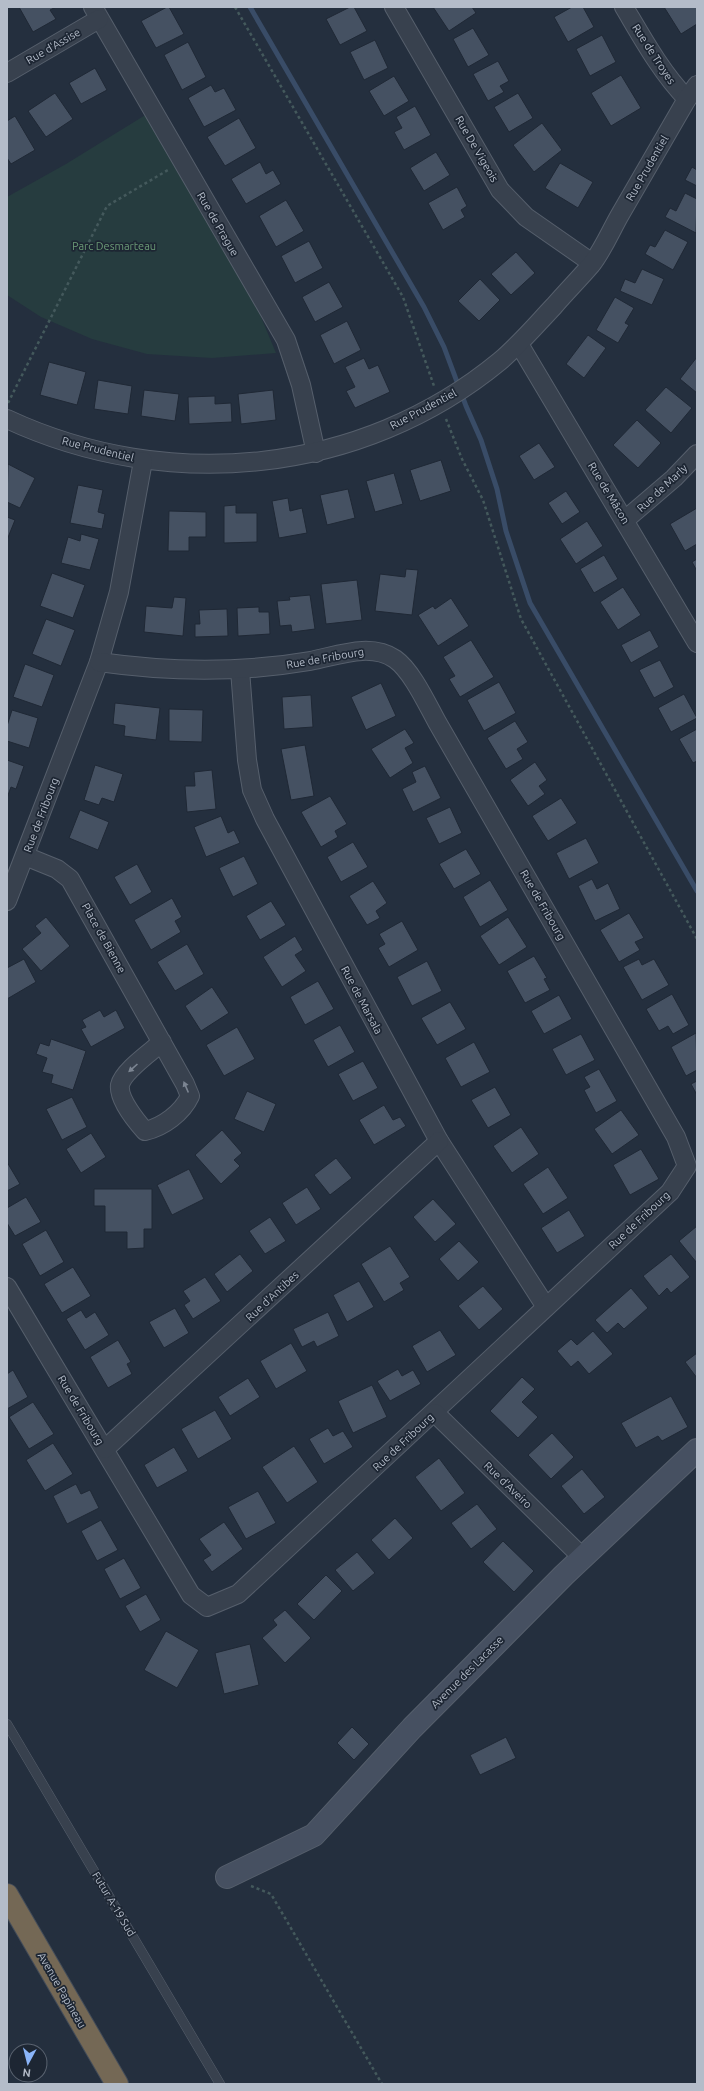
<svg xmlns="http://www.w3.org/2000/svg" width="704" height="2091" viewBox="0 0 704 2091" font-family="Ubuntu,sans-serif">
<style>
.green{fill:#263c3f}
.lines{fill:none;stroke-linecap:round;stroke-linejoin:round}
.stream{stroke:#394c67;stroke-width:5}
.building{fill:#455162;stroke:#1f2835}
.lane-casing{stroke:#565f6c;stroke-width:10}
.street-casing{stroke:#565f6c;stroke-width:20}
.secondary-casing{stroke:#565f6c;stroke-width:24}
.highway-casing{stroke:#434c59;stroke-width:24}
.path{stroke:#44595c;stroke-width:2.5;stroke-dasharray:3 3;stroke-linecap:butt}
.lane{stroke:#38414e;stroke-width:9}
.street{stroke:#38414e;stroke-width:18}
.secondary{stroke:#465061;stroke-width:22}
.highway{stroke:#746855;stroke-width:22}
.oneway{fill:#7c8592}
.labels{text-anchor:middle;dominant-baseline:central;stroke-width:3.5;stroke-linejoin:round;paint-order:stroke}
.street-label{font-size:11px;fill:#b4bcc9;stroke:#1d2633}
.park-label{font-size:11px;fill:#6b9a76;stroke:#1d2633}
</style>
<rect width="100%" height="100%" fill="#242f3e"/>
<polygon class="green" points="147,114 251,293 276,353 212,358 147,354 92,339 41,317 7,295 7,197 66,164"/>
<g class="lines">
<polyline class="stream" points="250,7 424,307 444,347 466,406 481,440 497,489 506,531 530,603 697,891"/>
</g>
<g class="building">
<polygon points="19,7 56,7 50,10 56,19 33,32"/>
<polygon points="167,7 169,7 184,34 156,48 141,21"/>
<polygon points="350,7 354,7 367,31 340,45 326,19"/>
<polygon points="433,7 472,7 476,13 449,31"/>
<polygon points="572,7 583,7 594,27 568,42 554,17"/>
<polygon points="664,7 697,7 697,24 681,34"/>
<polygon points="473,28 489,55 468,67 453,39"/>
<polygon points="602,35 616,62 590,76 576,49"/>
<polygon points="375,40 388,68 364,80 350,52"/>
<polygon points="188,42 206,77 182,90 164,55"/>
<polygon points="498,61 509,81 500,86 504,92 488,101 473,74"/>
<polygon points="95,68 107,90 81,104 69,83"/>
<polygon points="621,75 641,108 611,126 591,93"/>
<polygon points="394,76 409,101 384,116 369,91"/>
<polygon points="211,85 215,92 224,88 236,110 204,127 188,98"/>
<polygon points="55,93 73,119 46,137 28,111"/>
<polygon points="518,93 533,118 509,132 494,107"/>
<polygon points="415,106 431,135 404,150 394,132 402,128 396,117"/>
<polygon points="15,116 35,150 11,164 7,158 7,121"/>
<polygon points="239,118 256,148 225,166 207,137"/>
<polygon points="542,123 562,150 534,172 513,145"/>
<polygon points="436,152 450,175 424,191 410,168"/>
<polygon points="260,162 266,174 273,170 281,184 246,204 231,179"/>
<polygon points="560,163 593,182 578,208 545,188"/>
<polygon points="692,167 697,170 697,186 685,180"/>
<polygon points="457,187 467,206 461,210 465,217 443,230 428,203"/>
<polygon points="685,193 697,199 696,233 665,217 670,208 676,211"/>
<polygon points="286,200 304,231 276,247 259,216"/>
<polygon points="665,230 688,242 673,270 645,254 650,245 655,247"/>
<polygon points="309,241 323,268 295,283 281,256"/>
<polygon points="516,252 535,273 511,295 491,274"/>
<polygon points="642,269 664,279 652,305 620,291 625,279 635,283"/>
<polygon points="480,279 500,300 479,321 458,301"/>
<polygon points="329,282 343,307 315,322 302,297"/>
<polygon points="615,297 634,308 625,323 629,325 618,343 596,330"/>
<polygon points="347,321 361,350 334,364 320,335"/>
<polygon points="588,335 606,348 584,378 566,364"/>
<polygon points="697,357 697,393 680,379"/>
<polygon points="364,358 369,369 378,365 390,392 355,408 346,391 355,387 345,367"/>
<polygon points="49,362 86,372 77,405 40,395"/>
<polygon points="98,380 132,386 128,414 94,409"/>
<polygon points="666,387 692,408 671,433 645,410"/>
<polygon points="144,390 179,394 175,421 141,416"/>
<polygon points="273,390 276,420 241,424 238,394"/>
<polygon points="215,396 215,404 231,403 232,422 189,424 188,397"/>
<polygon points="637,420 661,443 638,468 613,445"/>
<polygon points="539,443 555,467 534,480 519,456"/>
<polygon points="441,460 451,491 420,501 410,470"/>
<polygon points="8,464 35,478 20,508 7,502"/>
<polygon points="394,473 403,504 375,512 366,481"/>
<polygon points="78,485 103,490 98,512 105,514 102,529 70,523"/>
<polygon points="348,489 355,518 327,525 320,495"/>
<polygon points="566,491 580,512 562,524 548,503"/>
<polygon points="288,498 290,511 302,508 307,533 279,538 272,501"/>
<polygon points="236,505 236,513 257,513 257,542 224,543 224,506"/>
<polygon points="697,508 697,544 685,551 670,524"/>
<polygon points="169,511 206,512 206,537 189,537 189,551 168,551"/>
<polygon points="7,517 15,520 7,540"/>
<polygon points="587,521 603,546 576,564 560,539"/>
<polygon points="81,534 99,539 90,570 61,563 68,537 80,541"/>
<polygon points="604,555 618,579 594,593 580,569"/>
<polygon points="697,559 697,571 692,562"/>
<polygon points="406,569 418,570 412,615 375,611 380,574 405,577"/>
<polygon points="52,573 85,585 73,618 40,606"/>
<polygon points="357,580 362,620 326,624 321,584"/>
<polygon points="623,587 641,615 618,630 600,602"/>
<polygon points="310,595 315,629 292,632 291,625 280,626 277,601 290,600 289,597"/>
<polygon points="174,597 186,598 183,636 144,632 146,606 172,608"/>
<polygon points="451,598 469,626 438,646 418,615 433,606 435,609"/>
<polygon points="259,607 259,612 269,612 270,634 238,636 237,608"/>
<polygon points="227,609 228,636 195,637 195,624 200,624 199,610"/>
<polygon points="46,619 75,630 61,666 32,654"/>
<polygon points="650,630 659,647 631,663 621,645"/>
<polygon points="471,640 494,677 460,697 449,679 455,676 443,657"/>
<polygon points="660,660 674,687 654,698 639,670"/>
<polygon points="25,664 54,675 42,707 13,697"/>
<polygon points="499,682 516,713 484,731 467,700"/>
<polygon points="381,683 396,716 366,730 351,697"/>
<polygon points="684,694 697,718 671,732 658,708"/>
<polygon points="311,695 313,727 284,729 282,697"/>
<polygon points="115,703 160,708 156,740 124,736 125,726 113,724"/>
<polygon points="169,709 203,710 202,742 169,741"/>
<polygon points="12,710 38,718 29,748 7,741 7,726"/>
<polygon points="515,721 528,742 517,749 523,759 506,769 487,738"/>
<polygon points="405,729 414,743 405,748 413,763 390,778 371,749"/>
<polygon points="697,729 697,761 693,763 679,739"/>
<polygon points="305,745 314,796 291,800 281,749"/>
<polygon points="7,760 24,766 16,789 11,787 7,798"/>
<polygon points="535,762 547,780 539,786 545,794 528,806 510,780"/>
<polygon points="95,765 123,774 114,802 102,798 99,805 84,800"/>
<polygon points="425,766 441,798 413,812 402,789 416,782 412,772"/>
<polygon points="212,770 216,809 187,812 185,786 195,786 194,772"/>
<polygon points="330,796 347,824 335,831 338,837 321,847 301,812"/>
<polygon points="561,798 577,823 548,841 532,816"/>
<polygon points="450,807 462,833 439,844 426,818"/>
<polygon points="80,810 109,822 98,850 69,838"/>
<polygon points="221,816 228,833 234,830 240,843 206,857 194,827"/>
<polygon points="586,838 599,863 569,879 556,853"/>
<polygon points="353,842 368,867 341,882 327,857"/>
<polygon points="466,849 481,874 454,889 439,864"/>
<polygon points="244,856 258,884 233,897 219,868"/>
<polygon points="137,864 152,892 130,905 114,877"/>
<polygon points="592,879 597,889 608,883 620,909 595,921 578,886"/>
<polygon points="490,880 508,910 480,927 463,897"/>
<polygon points="373,881 387,903 376,911 380,918 367,925 349,896"/>
<polygon points="172,898 182,917 175,921 181,932 151,950 134,920"/>
<polygon points="271,901 286,925 260,940 246,916"/>
<polygon points="629,913 644,938 635,942 640,950 619,962 600,930"/>
<polygon points="46,917 70,946 41,971 22,949 41,933 35,926"/>
<polygon points="508,917 527,947 499,965 480,936"/>
<polygon points="402,921 418,950 389,967 378,948 385,944 379,934"/>
<polygon points="295,936 303,950 295,955 306,971 282,987 263,957"/>
<polygon points="187,944 204,974 175,991 157,962"/>
<polygon points="534,956 547,978 544,979 550,990 525,1003 507,971"/>
<polygon points="24,959 36,982 7,999 7,968"/>
<polygon points="639,959 642,965 654,959 669,985 642,1000 623,967"/>
<polygon points="427,961 442,991 412,1006 397,977"/>
<polygon points="318,981 334,1009 305,1025 290,997"/>
<polygon points="212,987 229,1013 201,1031 185,1006"/>
<polygon points="672,994 689,1025 673,1034 668,1026 659,1031 646,1009"/>
<polygon points="559,995 572,1019 544,1034 531,1011"/>
<polygon points="450,1002 466,1029 437,1045 421,1018"/>
<polygon points="100,1010 104,1017 116,1010 125,1028 91,1047 81,1029 86,1027 82,1020"/>
<polygon points="340,1025 355,1052 328,1067 313,1040"/>
<polygon points="237,1027 255,1059 224,1076 206,1045"/>
<polygon points="696,1033 697,1070 686,1076 671,1047"/>
<polygon points="581,1034 595,1060 566,1075 552,1049"/>
<polygon points="51,1039 86,1051 73,1090 51,1083 53,1075 42,1072 47,1058 36,1054 40,1043 49,1046"/>
<polygon points="474,1042 490,1072 461,1087 445,1058"/>
<polygon points="363,1061 378,1088 353,1101 338,1074"/>
<polygon points="599,1069 617,1101 596,1113 584,1090 590,1087 584,1077"/>
<polygon points="697,1081 697,1095 691,1084"/>
<polygon points="495,1087 511,1115 488,1128 471,1100"/>
<polygon points="247,1091 276,1104 264,1132 234,1119"/>
<polygon points="72,1097 87,1127 62,1140 46,1109"/>
<polygon points="384,1105 393,1120 400,1117 406,1126 374,1145 359,1120"/>
<polygon points="621,1110 639,1135 612,1154 594,1129"/>
<polygon points="521,1127 539,1154 512,1173 493,1146"/>
<polygon points="222,1130 242,1153 234,1160 240,1166 221,1184 195,1155"/>
<polygon points="91,1133 106,1157 81,1173 66,1149"/>
<polygon points="641,1149 659,1179 630,1195 613,1165"/>
<polygon points="336,1158 352,1178 330,1195 314,1175"/>
<polygon points="7,1162 20,1184 7,1191"/>
<polygon points="548,1167 568,1198 543,1214 523,1184"/>
<polygon points="189,1169 204,1199 172,1215 157,1185"/>
<polygon points="307,1187 321,1209 296,1225 282,1203"/>
<polygon points="94,1189 152,1189 152,1229 144,1229 144,1248 127,1249 127,1232 105,1232 105,1206 94,1206"/>
<polygon points="26,1197 41,1222 15,1236 7,1223 7,1208"/>
<polygon points="433,1199 456,1224 435,1242 413,1217"/>
<polygon points="569,1210 585,1236 557,1253 541,1228"/>
<polygon points="270,1217 286,1241 265,1254 249,1231"/>
<polygon points="697,1226 697,1263 679,1241"/>
<polygon points="46,1230 64,1262 40,1276 22,1244"/>
<polygon points="459,1241 479,1262 458,1281 439,1259"/>
<polygon points="390,1246 410,1277 400,1283 404,1290 384,1302 361,1264"/>
<polygon points="240,1254 253,1271 227,1292 214,1274"/>
<polygon points="671,1254 690,1277 671,1293 667,1288 659,1296 643,1276"/>
<polygon points="73,1267 91,1296 62,1313 44,1284"/>
<polygon points="205,1277 221,1301 193,1319 184,1305 190,1301 183,1291"/>
<polygon points="359,1281 374,1307 347,1322 333,1295"/>
<polygon points="483,1286 503,1309 479,1330 458,1306"/>
<polygon points="631,1288 648,1308 624,1329 618,1323 607,1333 595,1320"/>
<polygon points="175,1308 189,1333 164,1348 149,1322"/>
<polygon points="81,1310 86,1318 95,1312 109,1335 85,1350 66,1319"/>
<polygon points="328,1312 339,1336 317,1347 314,1341 302,1347 293,1329"/>
<polygon points="440,1330 456,1355 427,1372 412,1346"/>
<polygon points="593,1331 613,1354 589,1374 578,1361 571,1367 557,1351 571,1339 577,1345"/>
<polygon points="118,1340 131,1362 127,1364 132,1374 108,1388 90,1357"/>
<polygon points="291,1343 307,1371 276,1389 260,1361"/>
<polygon points="697,1353 697,1378 685,1362"/>
<polygon points="398,1369 402,1376 413,1370 421,1384 390,1401 377,1381"/>
<polygon points="13,1370 28,1397 7,1409 7,1374"/>
<polygon points="522,1377 535,1389 522,1402 538,1417 518,1438 490,1411"/>
<polygon points="248,1378 260,1397 230,1416 218,1397"/>
<polygon points="372,1385 387,1417 353,1433 338,1401"/>
<polygon points="671,1396 688,1427 662,1441 658,1436 636,1448 621,1423"/>
<polygon points="33,1402 54,1434 29,1449 9,1417"/>
<polygon points="215,1410 232,1439 198,1459 181,1429"/>
<polygon points="328,1428 333,1436 343,1431 353,1447 324,1464 309,1439"/>
<polygon points="552,1433 574,1457 551,1479 528,1455"/>
<polygon points="53,1443 73,1474 45,1491 26,1460"/>
<polygon points="294,1446 318,1482 287,1503 262,1467"/>
<polygon points="174,1447 188,1471 157,1488 144,1465"/>
<polygon points="439,1458 465,1493 441,1511 415,1477"/>
<polygon points="582,1469 605,1497 584,1514 561,1486"/>
<polygon points="76,1484 81,1494 90,1490 99,1508 67,1524 53,1496"/>
<polygon points="258,1491 276,1523 246,1539 228,1507"/>
<polygon points="477,1504 497,1529 471,1549 451,1523"/>
<polygon points="395,1518 413,1538 389,1560 371,1540"/>
<polygon points="101,1520 118,1550 97,1561 81,1531"/>
<polygon points="224,1522 243,1549 212,1572 203,1560 211,1555 199,1539"/>
<polygon points="503,1541 534,1571 514,1592 483,1562"/>
<polygon points="357,1552 375,1573 353,1591 335,1570"/>
<polygon points="124,1558 141,1588 120,1599 104,1569"/>
<polygon points="326,1575 342,1591 314,1620 297,1604"/>
<polygon points="146,1594 161,1620 140,1632 125,1606"/>
<polygon points="285,1610 311,1638 285,1663 262,1638 277,1625 273,1620"/>
<polygon points="166,1631 199,1650 177,1688 144,1670"/>
<polygon points="250,1644 259,1685 224,1694 215,1653"/>
<polygon points="352,1727 369,1744 354,1760 337,1743"/>
<polygon points="506,1737 516,1758 480,1775 470,1755"/>
</g>
<g class="lines">
<defs>
<polyline id="lane" points="7,1724 220,2084"/>
<g id="street">
<polyline points="93,7 286,340 301,385 316,453"/>
<polyline points="394,7 500,190 526,217 592,263"/>
<path d="M624,7C643,39 661,72 687,99"/>
<polyline points="7,73 99,19"/>
<polyline points="519,344 697,643"/>
<path d="M7,419C168,494 362,475 500,361C520,344 536,325 554,306C566,292 579,279 591,265C603,250 611,230 621,213C643,175 665,137 687,99L697,85"/>
<polyline points="625,520 674,478 697,454"/>
<polyline points="240,670 247,760 252,790 265,819 439,1141 546,1307"/>
<path d="M25,856L57,869L70,879L185,1084L190,1096C182,1113 163,1127 145,1131C137,1122 118,1099 120,1085C123,1071 151,1052 162,1042"/>
<polyline points="7,901 99,662 119,592 143,461"/>
<path d="M7,1287L191,1595L207,1607L238,1594L670,1192L687,1166L676,1137L437,722C427,704 412,671 395,659C370,642 337,656 310,661C240,673 169,672 99,662"/>
<polyline points="435,1413 582,1557"/>
<polyline points="105,1449 439,1141"/>
</g>
<polyline id="secondary" points="227,1877 314,1835 412,1728 564,1575 697,1450"/>
<polyline id="highway" points="7,1895 117,2084"/>
</defs>
<use href="#lane" class="lane-casing"/>
<use href="#street" class="street-casing"/>
<use href="#secondary" class="secondary-casing"/>
<use href="#highway" class="highway-casing"/>
<g class="path">
<polyline points="235,7 403,297 434,386"/>
<polyline points="8,403 107,206 168,170"/>
<polyline points="446,419 462,459 483,500 521,619 697,939"/>
<polyline points="251,1886 271,1894 382,2084"/>
</g>
<use href="#lane" class="lane"/>
<use href="#street" class="street"/>
<use href="#secondary" class="secondary"/>
<use href="#highway" class="highway"/>
</g>
<defs><path id="oneway-solid" d="M-6-.8H1V-3.2L6.5 0L1 3.2V.8H-6Z"/></defs>
<g class="oneway">
<use href="#oneway-solid" transform="translate(133 1068) rotate(138)"/>
<use href="#oneway-solid" transform="translate(186 1087) rotate(-113)"/>
</g>
<g class="labels">
<g class="street-label">
<text transform="translate(53 46) rotate(-30)">Rue d'Assise</text>
<text transform="translate(654 54) rotate(57)">Rue de Troyes</text>
<text transform="translate(477 149) rotate(60)">Rue De Vigeois</text>
<text transform="translate(647 168) rotate(-60)">Rue Prudentiel</text>
<text transform="translate(218 224) rotate(60)">Rue de Prague</text>
<text transform="translate(423 409) rotate(-28)">Rue Prudentiel</text>
<text transform="translate(98 449) rotate(14)">Rue Prudentiel</text>
<text transform="translate(662 488) rotate(-43)">Rue de Marly</text>
<text transform="translate(609 493) rotate(59)">Rue de Mâcon</text>
<text transform="translate(325 658) rotate(-10)">Rue de Fribourg</text>
<text transform="translate(41 815) rotate(-69)">Rue de Fribourg</text>
<text transform="translate(543 905) rotate(60)">Rue de Fribourg</text>
<text transform="translate(104 938) rotate(61)">Place de Bienne</text>
<text transform="translate(362 1000) rotate(62)">Rue de Marsala</text>
<text transform="translate(639 1220) rotate(-43)">Rue de Fribourg</text>
<text transform="translate(272 1296) rotate(-43)">Rue d'Antibes</text>
<text transform="translate(81 1410) rotate(59)">Rue de Fribourg</text>
<text transform="translate(403 1442) rotate(-43)">Rue de Fribourg</text>
<text transform="translate(508 1485) rotate(44)">Rue d'Aveiro</text>
<text transform="translate(467 1672) rotate(-45)">Avenue des Lacasse</text>
<text transform="translate(114 1904) rotate(59)">Futur A-19 Sud</text>
<text transform="translate(62 1990) rotate(60)">Avenue Papineau</text>
</g>
<g class="park-label">
<text x="114" y="246">Parc Desmarteau</text>
</g>
</g>
<rect width="704" height="2091" fill="none" stroke="#b4bcc9" stroke-width="16"/>
<g transform="translate(28 2063) rotate(187)"><circle r="19" fill="#1d2633" stroke="#59626f"/>
<path d="M0-3L7 15L0 10L-7 15Z" fill="#8ab4f8"/>
<text y="-6" font-size="11" font-weight="bold" text-anchor="middle" fill="#b4bcc9">N</text>
</g>
</svg>
